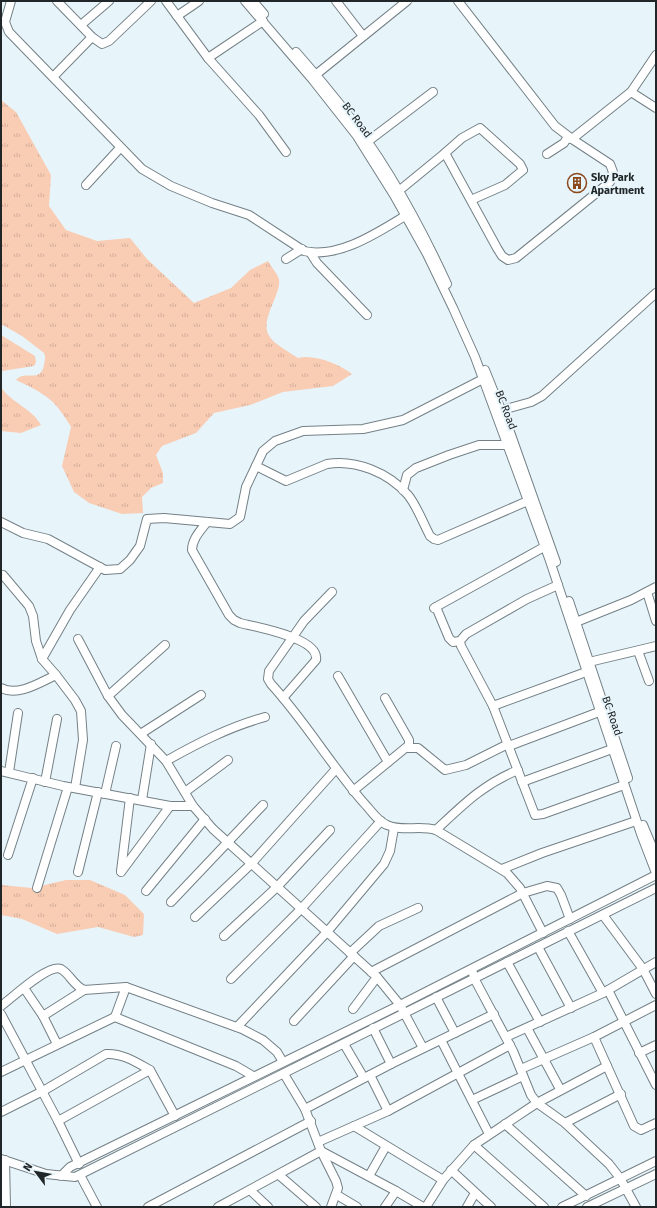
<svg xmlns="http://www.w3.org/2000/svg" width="657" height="1208" viewBox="0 0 657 1208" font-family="'Fira Sans',sans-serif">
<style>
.grass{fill:url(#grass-tufts)}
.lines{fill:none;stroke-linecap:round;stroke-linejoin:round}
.minor-casing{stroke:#748086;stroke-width:10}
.minor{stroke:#fff;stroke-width:8}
.labels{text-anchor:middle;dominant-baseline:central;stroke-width:4;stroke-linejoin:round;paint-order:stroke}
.street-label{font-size:11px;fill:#212628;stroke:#e7f5fb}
.poi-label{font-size:11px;font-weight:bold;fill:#212628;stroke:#e7f5fb;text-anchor:start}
</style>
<defs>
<pattern id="grass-tufts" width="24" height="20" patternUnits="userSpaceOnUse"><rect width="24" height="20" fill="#f9ccb4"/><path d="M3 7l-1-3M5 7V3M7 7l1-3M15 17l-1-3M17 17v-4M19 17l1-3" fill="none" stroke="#d5af9b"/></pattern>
</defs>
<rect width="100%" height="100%" fill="#e7f5fb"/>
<g class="grass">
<path d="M1,100L16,112L51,175L49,206L66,230L97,241L130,238L147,259L194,303L231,288L250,270L268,261C271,267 278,274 279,280C280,286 277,292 275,298C259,335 265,337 298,358C314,354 339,364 352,374L333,386L283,392L250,405L214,413L196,433L162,446L156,455L163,473V483L151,488L142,497L143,513L122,514L89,503L74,492L62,466L71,427C54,398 45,394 16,380C25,369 40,384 44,365C45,360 46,357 44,353L22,336L1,324Z"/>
<polygon points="1,335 35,356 36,362 34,366 2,371 1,374"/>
<path d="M1,387C11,403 32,408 41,425L21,433L1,431Z"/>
<polygon points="66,880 90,880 125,895 144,914 143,935 134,937 98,927 57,934 22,919 1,915 1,885 32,888"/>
</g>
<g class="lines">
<defs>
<g id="minor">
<path d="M11,1L5,22L9,32L142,169L171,186L212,203L249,215L304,251C338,259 377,233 405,216"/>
<polyline points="57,1 92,37 102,44 109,41 151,1"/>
<polyline points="166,1 208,58 259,115 286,152"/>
<polyline points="245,1 312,79 357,136 394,195 427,254 453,308 475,357 549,558 641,834 656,873"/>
<polyline points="253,1 264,14"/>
<polyline points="336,1 363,36"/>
<polyline points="458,1 555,126 572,139"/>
<polyline points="177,16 199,1"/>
<polyline points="81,25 109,1"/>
<path d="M296,52C312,70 328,89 343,108C385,161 419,223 447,284"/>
<polyline points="208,58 263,21"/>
<polyline points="53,77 92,37"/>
<polyline points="313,77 407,1"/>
<polyline points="631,92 656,108"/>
<polyline points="367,142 433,92"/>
<polyline points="445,153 462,138 480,128 520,164 523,170 505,185 471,200"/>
<polyline points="547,154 564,143 567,138 572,139"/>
<polyline points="86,185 120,148"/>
<polyline points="395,194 445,153 497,248 502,256 508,260 516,258 610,182 613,172 610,164 572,139 631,92 656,55"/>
<polyline points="310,252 317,263 367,315"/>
<polyline points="286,259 302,249"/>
<polyline points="485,370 510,432 556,562"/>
<polyline points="502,410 531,402 542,396 656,293"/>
<path d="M256,466L286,481L327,464C356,459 389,473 408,495C417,506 423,523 430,536L434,539L438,540L530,500"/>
<polyline points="403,490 407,475 416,468 449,455 479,445 508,445"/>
<polyline points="1,522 23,533 48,539 105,570 120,569 130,560 140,546 147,519 164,518 230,524 240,517 246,487 263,451 275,441 303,431 363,429 403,420 487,377"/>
<path d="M207,522C201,530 192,539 192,550L229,615L234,620L240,623C256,627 320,638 316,660L283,698"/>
<polyline points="3,575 29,606 33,616 36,641 42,659 56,675 75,700 81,711 83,740 75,788"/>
<polyline points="558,585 527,599 466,634 460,641 461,646 493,706 535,815 543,814 624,785"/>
<path d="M332,592L304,621L269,671L268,679L271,684C305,721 330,764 363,802C371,810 377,821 387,825C402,832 420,825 436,830L507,873L520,888L543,933"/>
<polyline points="647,592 656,621"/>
<polyline points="569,601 628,778"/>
<polyline points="436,607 449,638 453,642 460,641"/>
<polyline points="434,608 544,547"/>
<polyline points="576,622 631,600 656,587"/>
<polyline points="78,639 108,696"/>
<polyline points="165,645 108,696 122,715 166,761 193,806 213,829 377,977 400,1005 423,1048"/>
<polyline points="638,651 649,681"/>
<polyline points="42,659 70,610 100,567"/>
<polyline points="589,662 656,646"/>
<polyline points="338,676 388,762"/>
<path d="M1,688C18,697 41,682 56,675"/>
<polyline points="493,706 586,672"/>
<polyline points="142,733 201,695"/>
<polyline points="406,748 418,748 445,770 466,765 508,744 509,746 599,712"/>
<path d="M166,761C198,743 229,727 265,717"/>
<polyline points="1,771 63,786 170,806 193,806"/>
<polyline points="9,772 18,713"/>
<polyline points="45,782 57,719"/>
<polyline points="522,782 612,749"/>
<polyline points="353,791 409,745 409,740 385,698"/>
<polyline points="185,792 228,760"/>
<polyline points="105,794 116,746"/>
<polyline points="142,800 151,744"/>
<polyline points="643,825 656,856"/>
<path d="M436,830C463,805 482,785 518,770"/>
<polyline points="8,855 33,778"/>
<polyline points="502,869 542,853 636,821"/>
<polyline points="121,871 130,798"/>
<polyline points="78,872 98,792"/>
<polyline points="121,872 170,806"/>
<polyline points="37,888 68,787"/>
<polyline points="146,891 205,819"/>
<polyline points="171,902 263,805"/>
<polyline points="603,915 643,969 656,994"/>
<polyline points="195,917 251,864 336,769"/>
<polyline points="568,931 603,993"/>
<polyline points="224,936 277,887 330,830"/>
<polyline points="538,947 571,1008"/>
<polyline points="350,953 379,926 418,908"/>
<polyline points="507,962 540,1022"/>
<polyline points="371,972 523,893 547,886 557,888 561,895 570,919"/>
<polyline points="473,973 474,978 513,1051 531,1095 537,1103 565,1123 609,1164 620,1178 636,1207"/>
<polyline points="231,979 301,909 381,821"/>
<polyline points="24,988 43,1016"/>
<polyline points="608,990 656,1085"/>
<polyline points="436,997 455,1033"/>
<path d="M1,1006C12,998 49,963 61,969C70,974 73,985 84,990L126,987L242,1029L263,1040L277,1052L283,1062"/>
<polyline points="353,1009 377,977"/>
<polyline points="1,1014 58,1121 79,1164"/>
<polyline points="115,1017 126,987"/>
<polyline points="294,1021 354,956"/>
<polyline points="237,1027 327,932 384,864 390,851 394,828"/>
<polyline points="373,1028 391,1064"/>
<polyline points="527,1028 560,1089"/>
<polyline points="506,1037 603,993 656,962"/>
<polyline points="594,1037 634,1126 641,1130 656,1123"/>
<polyline points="441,1040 489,1134"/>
<polyline points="57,1044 43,1016 84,990"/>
<polyline points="344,1044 364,1078"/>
<polyline points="639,1053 656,1045"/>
<polyline points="521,1069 594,1037 656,1005"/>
<polyline points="1,1072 115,1017 236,1066 253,1076"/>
<polyline points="284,1074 305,1109 321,1151 336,1181 338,1188 331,1207"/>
<polyline points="370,1075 388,1111"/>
<polyline points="472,1100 523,1076"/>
<polyline points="305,1109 391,1064 494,1014"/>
<path d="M1,1112L43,1091L106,1054C122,1053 136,1062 150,1070"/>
<polyline points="58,1121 150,1070 175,1116"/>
<polyline points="565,1123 621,1094"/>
<polyline points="505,1124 586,1196"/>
<polyline points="354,1126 443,1180"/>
<polyline points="318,1142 388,1111 510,1045"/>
<polyline points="474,1145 544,1207"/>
<polyline points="1,1159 46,1174 75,1177 656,888"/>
<polyline points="5,1160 6,1207"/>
<polyline points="451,1170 491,1207"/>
<polyline points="80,1175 97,1207"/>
<polyline points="279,1175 316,1207"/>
<polyline points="61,1176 70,1167 400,1005 656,875"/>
<polyline points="369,1176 386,1146"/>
<polyline points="250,1190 268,1207"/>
<polyline points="337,1195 357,1207"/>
<polyline points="148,1207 311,1121"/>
<polyline points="218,1207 321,1151 396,1191 423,1207"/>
<polyline points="385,1207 396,1191"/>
<polyline points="426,1207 443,1180 474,1145 537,1103 607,1066"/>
<polyline points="467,1207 475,1193"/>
<polyline points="562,1207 656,1161"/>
<polyline points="587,1207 656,1174"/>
</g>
</defs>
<use href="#minor" class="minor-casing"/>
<use href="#minor" class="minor"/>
</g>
<defs>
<symbol id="building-ring" viewBox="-11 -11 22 22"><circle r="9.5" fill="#e7f5fb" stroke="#8b471c" stroke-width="1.5"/><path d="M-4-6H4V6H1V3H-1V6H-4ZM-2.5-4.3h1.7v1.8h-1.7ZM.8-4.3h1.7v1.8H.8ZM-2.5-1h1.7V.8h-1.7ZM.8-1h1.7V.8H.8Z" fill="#8b471c"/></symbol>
</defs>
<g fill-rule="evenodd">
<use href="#building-ring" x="566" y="172" width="22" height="22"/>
</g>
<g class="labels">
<g class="street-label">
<text transform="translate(357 120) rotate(53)">BC Road</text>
<text transform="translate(506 410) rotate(69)">BC Road</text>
<text transform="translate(612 716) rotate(71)">BC Road</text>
</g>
<g class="poi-label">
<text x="591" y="177">Sky Park<tspan x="591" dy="13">Apartment</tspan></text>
</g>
</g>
<rect width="657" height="1208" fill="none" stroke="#212628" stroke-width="4"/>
<g transform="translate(36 1172) rotate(302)" stroke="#e7f5fb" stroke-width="3" paint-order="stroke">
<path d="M0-3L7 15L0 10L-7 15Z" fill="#212628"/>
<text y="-6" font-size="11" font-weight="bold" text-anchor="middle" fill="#212628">N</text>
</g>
</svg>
